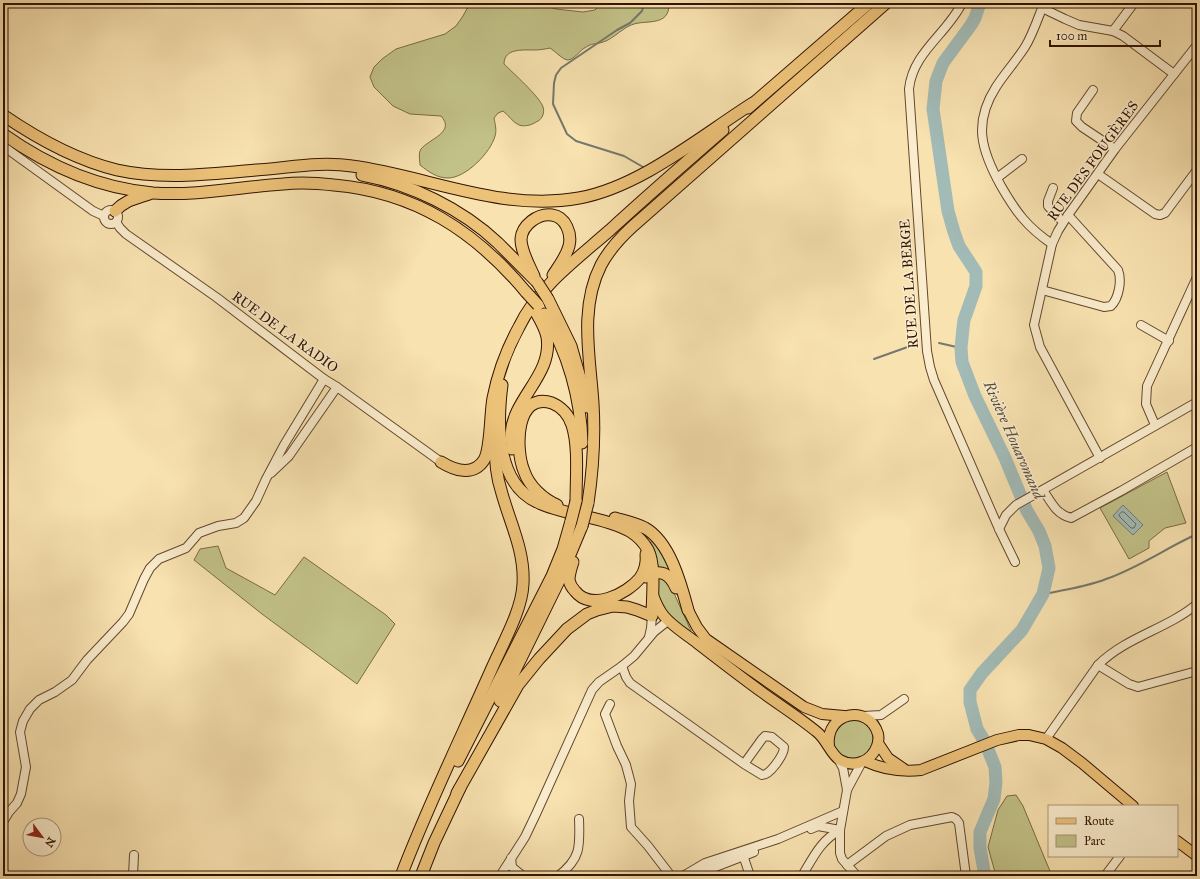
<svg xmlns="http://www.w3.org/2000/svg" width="1200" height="879" viewBox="0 0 1200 879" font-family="'IM FELL Great Primer',serif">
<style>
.green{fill:#c2c288;stroke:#7a6a44}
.water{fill:#a2bbb7;stroke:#75786e}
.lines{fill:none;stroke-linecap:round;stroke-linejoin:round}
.shore{stroke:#6a675c;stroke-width:1}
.stream{stroke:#75786e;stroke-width:2}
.river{stroke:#a2bbb7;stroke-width:13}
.minor-casing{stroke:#63472d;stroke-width:10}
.major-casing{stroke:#311301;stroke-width:12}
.highway-casing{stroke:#311301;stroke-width:13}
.minor{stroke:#faeccc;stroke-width:8}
.major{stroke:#ecc178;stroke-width:10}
.highway{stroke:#ecc178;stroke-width:11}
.highway-bridge-casing{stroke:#311301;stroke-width:13;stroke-linecap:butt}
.highway-bridge{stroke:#ecc178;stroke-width:11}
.labels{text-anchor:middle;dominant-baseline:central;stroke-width:3;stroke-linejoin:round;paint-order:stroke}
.street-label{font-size:14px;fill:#311301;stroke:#faeccc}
.water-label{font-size:15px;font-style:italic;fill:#594e41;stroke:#faeccc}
</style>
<rect width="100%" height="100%" fill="#f8e2b0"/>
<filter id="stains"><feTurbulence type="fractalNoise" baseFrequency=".005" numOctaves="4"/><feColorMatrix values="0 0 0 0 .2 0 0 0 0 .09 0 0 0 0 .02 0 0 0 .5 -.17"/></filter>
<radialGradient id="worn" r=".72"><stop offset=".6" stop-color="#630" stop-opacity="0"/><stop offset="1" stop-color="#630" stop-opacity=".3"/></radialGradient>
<g class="green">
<path d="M470,3H539L556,9L583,12L595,10L602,3H669C670,29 643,18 629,26C621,30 611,40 603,42C594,45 593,42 583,49C579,52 574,59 568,60C563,60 555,51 550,48C545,49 540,50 534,50C523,50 504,48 504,64C512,72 540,97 543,107C545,113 542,120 536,122C532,125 524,127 519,125C512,122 509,115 503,111L498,113L494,118C495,124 497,130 495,136C491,152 466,178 448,178C437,178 429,172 420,165C420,160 418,154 421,149C429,139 456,132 441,116L410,114L393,106L374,87L370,77L374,67L382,59L396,49L445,34L456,26L463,16Z"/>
<polygon points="1167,472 1186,523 1165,528 1149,541 1149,548 1129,559 1100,508"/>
<path d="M653,541C659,550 670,561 670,573L654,569L648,544Z"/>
<polygon points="218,546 226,568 275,595 304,557 386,615 395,624 357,684 262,614 194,560 200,549"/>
<polygon points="660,577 669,582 691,631 689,634 658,603 655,580"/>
<circle cx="853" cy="739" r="20"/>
<polygon points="1016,795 1023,806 1052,876 996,876 988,847 998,810 1007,796"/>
</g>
<polygon class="water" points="1123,505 1143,525 1133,535 1113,516"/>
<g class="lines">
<polygon class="shore" points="1122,512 1124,512 1136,524 1134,528 1131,528 1120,517 1119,515"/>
<g class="stream">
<polyline points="643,167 624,156 576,141 567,134 553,104 554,83 556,75 561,68 617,30 630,23 642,11 644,3"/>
<polyline points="939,343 961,348"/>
<polyline points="874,359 916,344"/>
<path d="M1043,594C1064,590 1086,587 1106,579C1138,568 1166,548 1197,534"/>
</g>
<polyline class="river" points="980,3 975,18 971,25 943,63 936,81 933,109 948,211 954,232 959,246 976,272 976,286 964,320 963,328 961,348 962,362 975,396 1005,458 1027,511 1039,531 1045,546 1049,568 1043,594 1022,630 982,673 970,690 970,702 977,729 985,742 995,767 996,782 994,799 980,832 980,848 985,876"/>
<defs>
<g id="minor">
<path d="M962,3C947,34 913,52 909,89L927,351L930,367L934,380L999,529L1015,562"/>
<path d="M1044,3C1038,18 1033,34 1025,47C1016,61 1005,73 996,87C973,123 981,150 1001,186C1016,212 1027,227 1052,244"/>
<polyline points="1042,8 1065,19 1079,25 1113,31 1123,36 1174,74"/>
<polyline points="1113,31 1134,3"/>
<polyline points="1093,90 1077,113 1076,121 1082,127 1115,149"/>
<polyline points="3,146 93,211 104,216"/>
<polyline points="1098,174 1155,214 1160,215 1165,213 1197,170"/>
<polyline points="997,178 1022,159"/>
<polyline points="1053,188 1048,201 1048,206 1063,222"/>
<circle cx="111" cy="217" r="7"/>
<polyline points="116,222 120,228 126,234 216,297 324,379 337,387 441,462"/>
<path d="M1042,290L1104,307L1111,306C1119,298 1122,280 1118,270L1068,215"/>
<polyline points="1141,325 1169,341"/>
<polyline points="1155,425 1146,404 1147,386 1197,277"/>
<polyline points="1100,458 1040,347 1034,325 1052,244 1058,231 1068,215 1115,149 1197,45"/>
<polyline points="271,473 289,456 337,387"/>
<path d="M1043,490C1051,502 1056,514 1071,518L1121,491L1197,447"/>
<polyline points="999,529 1006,515 1016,505 1197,402"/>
<polyline points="649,637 651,628 652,616"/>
<polyline points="1098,665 1129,684 1138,687 1197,671"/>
<path d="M622,666L626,677L630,683L744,764L762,775C770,775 784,755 784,747L772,737L765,736L762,739L744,764"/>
<polyline points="610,704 605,714 617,746 626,765 631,784 629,801 631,827 648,846 671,876"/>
<polyline points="863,716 881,715 904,699"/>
<path d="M1046,739L1098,665C1126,637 1167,629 1197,604"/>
<polyline points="838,759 843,768 847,790"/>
<polyline points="3,822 9,812 17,803 21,794 26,767 20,732 23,721 30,709 39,700 55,692 72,680 87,660 123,622 129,614 144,579 150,568 159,559 186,548 199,533 218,526 236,523 244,518 256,501 266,479 284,445 324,379"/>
<polyline points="811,829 818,826 840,830"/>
<polyline points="742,852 750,876"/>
<polyline points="511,858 512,867 523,876"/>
<polyline points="847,865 886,836 910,825 952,817 956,819 959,823 966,876"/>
<polyline points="690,875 705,871 754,852"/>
<polyline points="133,876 134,855"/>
<polyline points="500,876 525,837 536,814 592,690 599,682 622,666 634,656 654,632 664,624"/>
<path d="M558,876C581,859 580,846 579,819"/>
<polyline points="683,876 705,863 778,839 843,811"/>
<path d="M802,876C813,858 820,841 840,830"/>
<polyline points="857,876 842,859 840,853 840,830 847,790 862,762"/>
<polyline points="1105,876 1120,856"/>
</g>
<g id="major">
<path d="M653,595C656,603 659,610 664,616C673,627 687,635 697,643C719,660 741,677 763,693C781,706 800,718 817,732C827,740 831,755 840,760C854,768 871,762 877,746C878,743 879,738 878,734C869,703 825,712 829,746"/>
<polyline points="688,610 697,627 706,639 804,707 822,714 844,716"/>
<polyline points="878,743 888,758 904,769"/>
<path d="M865,761C882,769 902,772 921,770L997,740L1019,735H1029L1046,739L1062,748L1082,763L1133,806"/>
<polyline points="1177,841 1197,856"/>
</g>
<g id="highway">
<polyline points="748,108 869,3"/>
<path d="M3,115C38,139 76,160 117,170C162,180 212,174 256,170C288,168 320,161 352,166C427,176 501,212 579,198C640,187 701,136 753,103"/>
<path d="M3,134C48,166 98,188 153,193C197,196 240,187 283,184C300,182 317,183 334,185C415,192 475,231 526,292"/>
<path d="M362,175C411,184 462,209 498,243C511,256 524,269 537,282"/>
<path d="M115,211C126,200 134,199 149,194"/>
<path d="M534,276C529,265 521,251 521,239C522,225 538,213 552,215C566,217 572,234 569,246C566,257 559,266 553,275"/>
<polyline points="548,299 571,346 583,388 587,407"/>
<path d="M544,314C568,351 581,399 582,443"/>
<path d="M512,449C512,444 511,439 511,434C513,398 553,375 547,337C545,327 539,318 534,309"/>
<path d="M441,462C454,470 473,477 484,460C491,449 490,413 493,398C498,373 507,349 519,327C538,287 577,259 610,230C647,196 685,163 723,130"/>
<path d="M588,503C593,470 595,436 593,403C590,357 579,308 601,265C609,250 620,238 632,227L886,3"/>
<path d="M557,505C543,499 529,486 524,471C515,450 515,391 552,403C562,407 569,416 572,425C579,446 576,479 576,501"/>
<path d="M615,518C625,521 635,523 645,528C670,542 681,584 688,610"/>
<path d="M573,562C571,568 569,574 569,580C570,585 572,588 575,591C591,612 627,594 640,578C645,571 647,563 646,554"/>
<path d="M646,577C661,568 670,574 676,588"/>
<polyline points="500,701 559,581 582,526"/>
<polyline points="458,761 552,576 563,549 571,521"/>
<path d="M457,793L518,685L539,659L567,629L587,614L597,610L613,606L627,607L637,610L652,616C652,598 656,566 648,550C639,534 626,528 610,523C586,515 559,513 537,502C496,483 497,423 502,385"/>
<path d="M401,876C428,805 461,738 492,668C503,643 522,610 523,584C525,550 509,521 501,490C496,475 495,457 495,442"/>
<polyline points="421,876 434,843 460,788"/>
</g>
</defs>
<use href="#minor" class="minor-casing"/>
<use href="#major" class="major-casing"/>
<use href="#highway" class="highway-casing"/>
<use href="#minor" class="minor"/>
<use href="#major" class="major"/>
<use href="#highway" class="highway"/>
<defs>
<g id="highway-bridge">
<polyline points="537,282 548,299"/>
<polyline points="526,292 538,305"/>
<polyline points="571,521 576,501"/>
<polyline points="582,526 588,503"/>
</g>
</defs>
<use href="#highway-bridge" class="highway-bridge-casing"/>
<use href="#highway-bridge" class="highway-bridge"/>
</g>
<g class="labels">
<g class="street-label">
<text transform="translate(1093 161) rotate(-54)">RUE DES FOUGÈRES</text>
<text transform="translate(909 284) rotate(-94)">RUE DE LA BERGE</text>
<text transform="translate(285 332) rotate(36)">RUE DE LA RADIO</text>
</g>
<g class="water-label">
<text transform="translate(1014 440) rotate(66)">Rivière Houaromand</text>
</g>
</g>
<rect width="1200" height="879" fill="none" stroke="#f8e2b0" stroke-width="16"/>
<rect x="4" y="4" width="1192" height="871" fill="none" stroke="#311301" stroke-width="2"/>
<rect x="8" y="8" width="1184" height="863" fill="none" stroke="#311301"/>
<rect x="1048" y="805" width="130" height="52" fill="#faeccc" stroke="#aa957b"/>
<rect x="1056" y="818" width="20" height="6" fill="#ecc178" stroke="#aa957b"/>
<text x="1084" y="825" font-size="12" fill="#311301">Route</text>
<rect x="1056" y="835" width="20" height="12" fill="#c2c288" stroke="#aa957b"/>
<text x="1084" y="845" font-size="12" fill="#311301">Parc</text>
<g transform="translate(42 837) rotate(122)"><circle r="19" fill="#faeccc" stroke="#aa957b"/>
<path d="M0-3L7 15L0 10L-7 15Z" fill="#8f2418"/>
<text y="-6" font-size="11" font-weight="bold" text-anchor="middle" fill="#311301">N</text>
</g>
<path d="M1050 40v6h110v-6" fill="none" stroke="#311301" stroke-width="2"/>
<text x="1056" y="40" font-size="12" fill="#311301" stroke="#faeccc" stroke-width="3" paint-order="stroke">100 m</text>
<rect width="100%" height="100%" filter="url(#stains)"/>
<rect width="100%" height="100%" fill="url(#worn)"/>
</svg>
